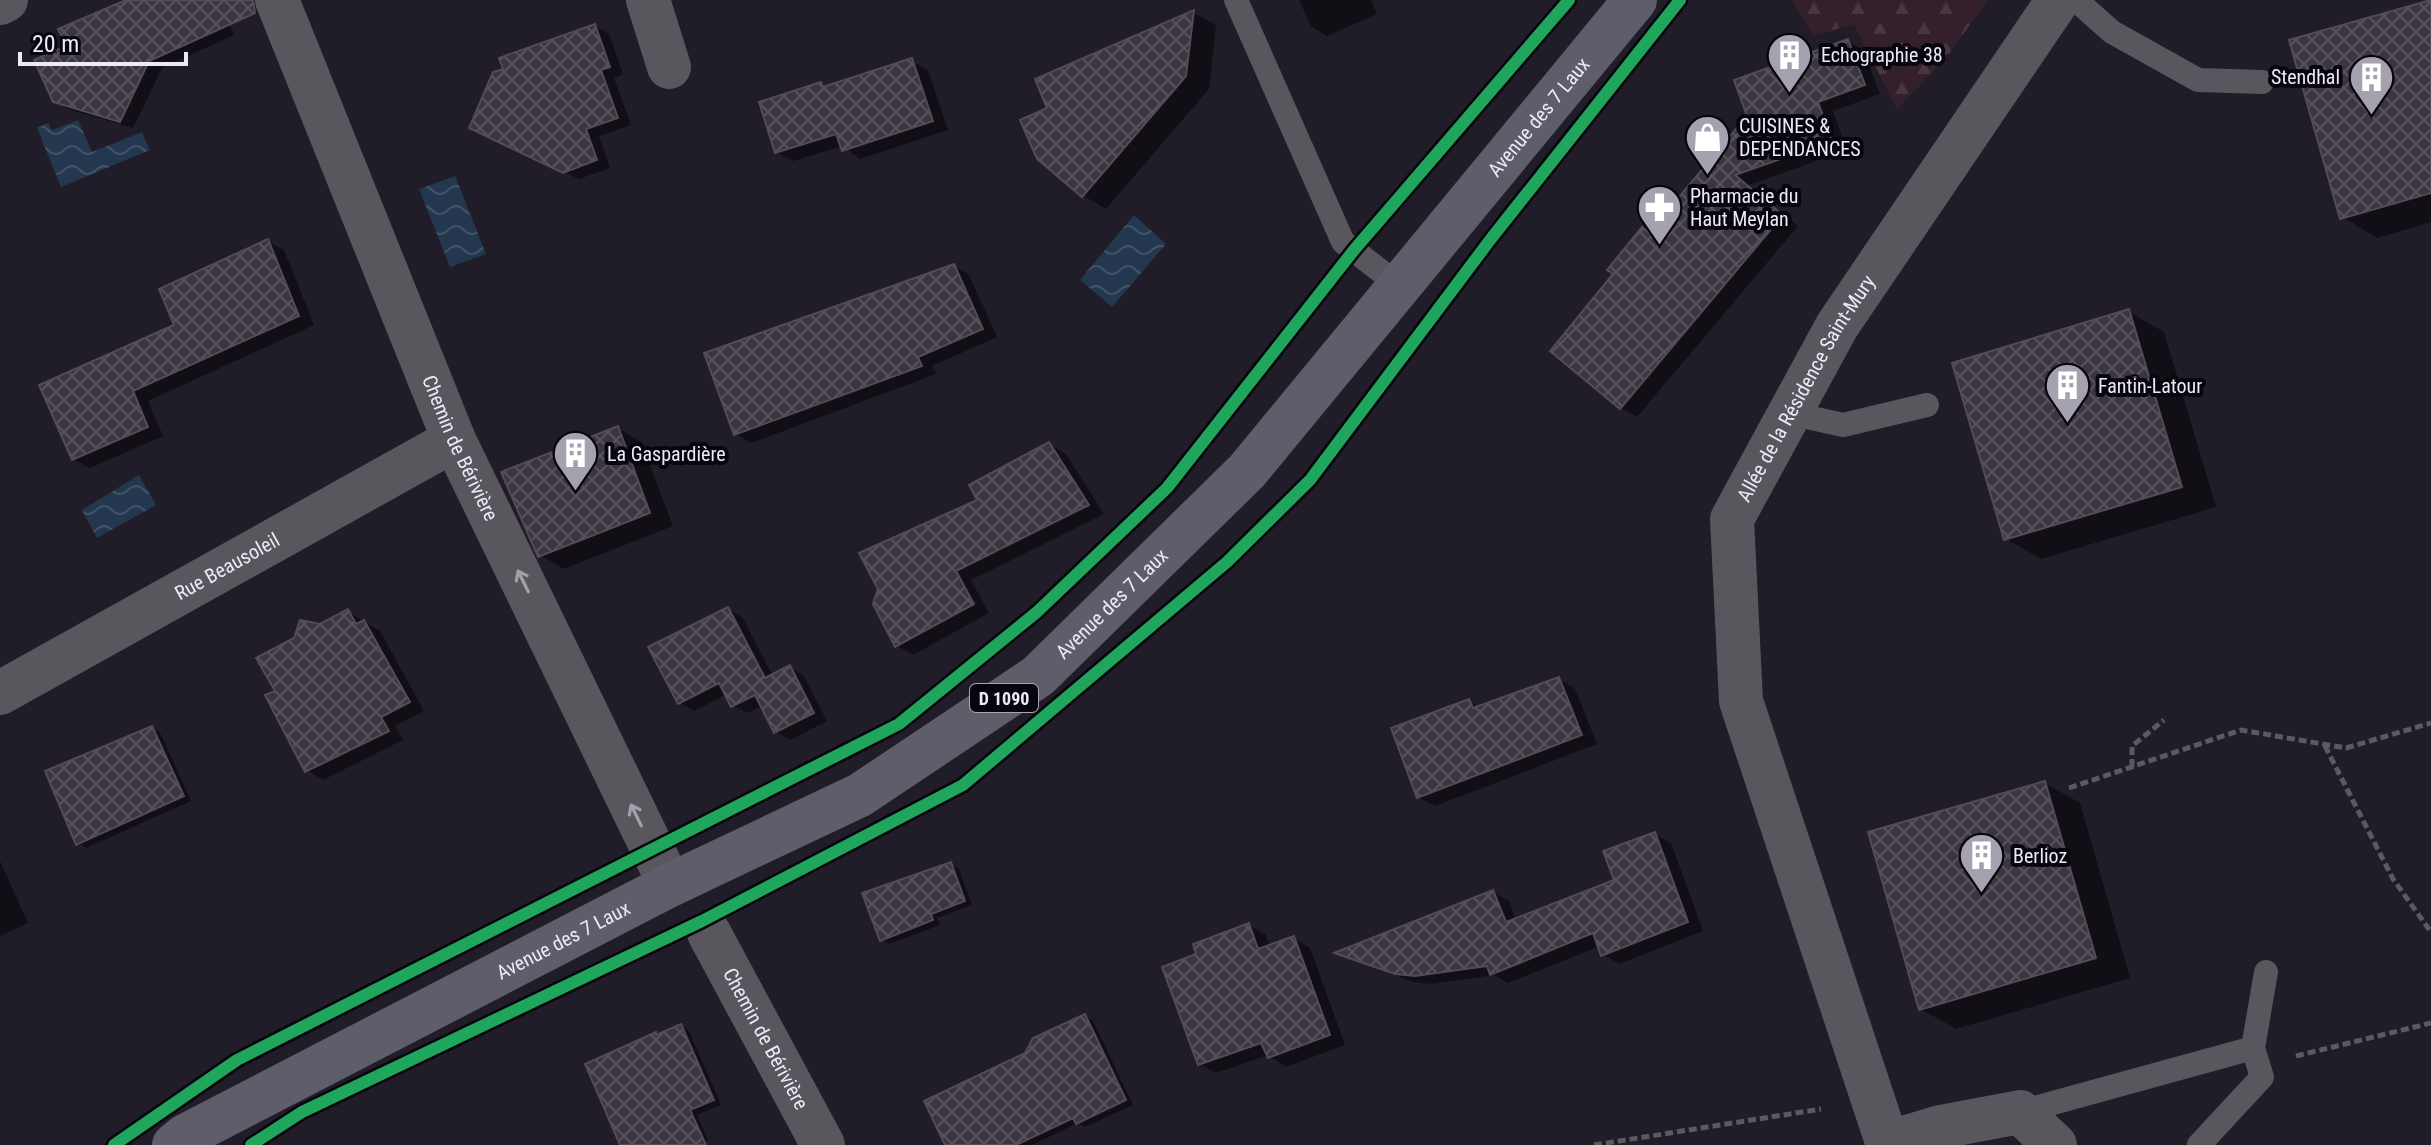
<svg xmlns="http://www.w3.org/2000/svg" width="2431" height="1145" viewBox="0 0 2431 1145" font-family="'Roboto Condensed',sans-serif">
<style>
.forest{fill:url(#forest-firs)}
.water{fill:url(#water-waves)}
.shadow{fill:#0007}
.building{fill:url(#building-cross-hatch);stroke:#514c55;stroke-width:2}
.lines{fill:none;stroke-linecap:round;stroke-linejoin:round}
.path{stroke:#5c5961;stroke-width:5;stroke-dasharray:8 4;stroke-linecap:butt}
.service{stroke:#59565e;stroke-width:24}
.minor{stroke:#59565e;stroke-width:44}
.primary{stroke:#5f5d6a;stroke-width:44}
.cycleway-casing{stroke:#08060d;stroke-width:17}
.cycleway{stroke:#20a55d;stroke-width:12}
.oneway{stroke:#a3a0aa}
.labels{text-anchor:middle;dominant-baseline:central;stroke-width:8;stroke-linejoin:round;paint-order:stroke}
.shield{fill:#08060d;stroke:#a8a5b1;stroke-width:2}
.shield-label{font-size:18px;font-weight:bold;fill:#ede9f7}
.poi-label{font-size:20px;fill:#ede9f7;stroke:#08060d;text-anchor:start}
.street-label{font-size:20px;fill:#ede9f7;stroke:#08060d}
</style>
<defs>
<pattern id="forest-firs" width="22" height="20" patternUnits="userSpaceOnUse" patternTransform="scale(2)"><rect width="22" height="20" fill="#34202b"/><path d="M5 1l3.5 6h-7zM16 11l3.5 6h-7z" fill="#483640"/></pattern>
<pattern id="water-waves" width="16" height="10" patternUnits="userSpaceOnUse" patternTransform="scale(2)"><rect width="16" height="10" fill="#23374e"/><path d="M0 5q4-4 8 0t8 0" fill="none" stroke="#435468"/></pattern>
<pattern id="building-cross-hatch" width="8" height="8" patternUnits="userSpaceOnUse" patternTransform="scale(2)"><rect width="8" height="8" fill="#3a353f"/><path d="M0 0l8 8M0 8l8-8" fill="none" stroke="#57525c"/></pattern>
</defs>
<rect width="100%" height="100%" fill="#201c28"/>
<polygon class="forest" points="1792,0 1988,0 1948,55 1897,110 1854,24 1813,36"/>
<g class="water">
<polygon points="78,120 92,152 142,132 150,150 61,187 37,128 48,123 52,130"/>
<polygon points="455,176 486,254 450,267 419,189"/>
<polygon points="1134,215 1166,244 1112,307 1080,280"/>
<polygon points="139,475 156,505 97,538 82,510"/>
</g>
<g class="shadow">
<polygon points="155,0 219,0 234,35 162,68 133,128 68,109 54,101"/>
<polygon points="1299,0 1371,0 1377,14 1327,36 1311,26"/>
<polygon points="2431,1 2431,222 2377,238 2342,217"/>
<polygon points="1194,13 1216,25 1209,89 1106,209 1084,196 1039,158 1050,109"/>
<polygon points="595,26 609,34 623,74 614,78 631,125 599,136 610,168 579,179 485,135"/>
<polygon points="1847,41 1864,51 1880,94 1833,111 1847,150 1749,185 1798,226 1637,417 1621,408 1650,234"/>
<polygon points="911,61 928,70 948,130 860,159 843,146 793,161 776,152 821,85 827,88"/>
<polygon points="267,241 284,250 314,325 148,401 163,436 90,468 73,459 177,326"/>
<polygon points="954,266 969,275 997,337 932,366 936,374 751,443 736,434"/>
<polygon points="2129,312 2164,332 2216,507 2041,559 2006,539"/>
<polygon points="618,428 641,442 673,526 564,569 540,555"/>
<polygon points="1049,444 1066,454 1104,514 971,580 989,613 913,655 897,646 880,589"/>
<polygon points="728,609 742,617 773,676 790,667 804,676 827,721 790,740 776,732 762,706 747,713 732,705 727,694 694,711 679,702"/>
<polygon points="348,612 380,631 424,711 395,726 403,740 323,780 307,770 278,692 320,626"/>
<polygon points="1559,679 1575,689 1597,744 1435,806 1418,797 1469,701 1480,708"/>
<polygon points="152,728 160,733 191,801 86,848 78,843"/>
<polygon points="2045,783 2080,803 2130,978 1956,1029 1921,1009"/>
<polygon points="1655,834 1671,843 1703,931 1619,964 1603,954 1600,946 1508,983 1495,975 1432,984 1413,982 1338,954 1493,892 1509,901 1516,920 1616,881"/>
<polygon points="0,861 28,923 0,936"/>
<polygon points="951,864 959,869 972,905 937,918 940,925 890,944 882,940"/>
<polygon points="1249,925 1266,935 1270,947 1294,938 1310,948 1345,1045 1286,1067 1268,1055 1216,1073 1200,1064 1199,955"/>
<polygon points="1085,1016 1093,1021 1133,1105 1085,1127 1078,1123 1032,1145 947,1145 1026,1054"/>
<polygon points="681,1026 689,1031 721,1105 697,1115 708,1140 696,1145 623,1145 656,1034 659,1036"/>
</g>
<g class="building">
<polygon points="126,0 253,0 255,13 149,61 120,122 53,102 34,60 66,46 58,29"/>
<polygon points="2431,0 2431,193 2340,219 2289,40"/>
<polygon points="1194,10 1186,76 1082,197 1037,159 1020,120 1047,108 1035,79"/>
<polygon points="595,24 610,67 601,70 618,118 586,129 597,160 563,173 469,128 493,72 503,69 499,58"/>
<polygon points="1848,39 1865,85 1818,102 1832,141 1735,175 1783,215 1620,409 1550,351 1613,274 1607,270 1642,227 1649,233 1747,116 1734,80"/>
<polygon points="912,58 933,121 842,151 836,134 775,153 759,102 821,82 823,87"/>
<polygon points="268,239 299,316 133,391 148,427 72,460 39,385 174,325 159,289"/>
<polygon points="954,264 983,329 918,357 922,366 734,435 704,353"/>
<polygon points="2129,309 2182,487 2004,540 1952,363"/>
<polygon points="618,426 650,513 538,557 501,472"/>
<polygon points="1049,442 1089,505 956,571 974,604 895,647 873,604 878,589 859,553 977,500 969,485"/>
<polygon points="728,607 765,678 790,665 814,713 774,733 755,695 731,707 719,683 678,704 648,647"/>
<polygon points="348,609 356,624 364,620 410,702 381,717 389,731 305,772 265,695 275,691 256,658 294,638 300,620 320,624"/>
<polygon points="1559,677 1582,735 1417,798 1391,728 1469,699 1473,708"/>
<polygon points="152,726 184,796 76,845 45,771"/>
<polygon points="2045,781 2096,958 1919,1010 1868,832"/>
<polygon points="1655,832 1688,922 1601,956 1593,933 1490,975 1487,966 1415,976 1395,974 1334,953 1493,890 1506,922 1614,880 1603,851"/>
<polygon points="951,862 965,901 931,914 933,920 880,941 862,893"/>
<polygon points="1249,923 1258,949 1294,936 1330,1035 1268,1058 1261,1043 1198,1065 1162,967 1196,954 1193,944"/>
<polygon points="1085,1014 1126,1100 1076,1124 1073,1118 1016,1145 945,1145 924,1101 1025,1053 1033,1038"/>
<polygon points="681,1024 714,1100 690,1110 706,1145 620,1145 585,1064 656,1032 656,1035"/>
</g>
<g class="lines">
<g class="path">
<polyline points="2325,746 2393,879 2431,932"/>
<polyline points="2132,767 2132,746 2164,720"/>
<polyline points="2069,788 2241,730 2346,748 2431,723"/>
<polyline points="2296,1056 2431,1023"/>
<polyline points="1594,1145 1821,1109"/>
</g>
<g class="service">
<polyline points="1236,0 1343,242 1400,286"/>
<polyline points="2076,0 2112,32 2198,80 2262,82"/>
<polyline points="1789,413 1843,425 1927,405"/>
<polyline points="2020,1112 2253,1048 2266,972"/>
<polyline points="2199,1145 2262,1077 2253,1048"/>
</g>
<g class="minor">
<path id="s1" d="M277,0L454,440L670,885"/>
<polyline points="648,0 669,67"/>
<polyline points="0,3 6,0"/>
<path id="s2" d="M0,693L454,440"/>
<path id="s3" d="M709,933L823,1145"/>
<polyline points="1887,1143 1940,1127 2020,1112 2055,1145"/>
<path id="s4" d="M1888,1145L1741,701L1732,519L1837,326L2058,0"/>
</g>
<path class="primary" id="s5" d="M174,1145L185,1136L670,885L860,795L1038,676L1247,471L1635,0"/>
<defs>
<g id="cycleway">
<polyline points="114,1145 237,1060 899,724 1037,612 1167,488 1354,250 1569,0"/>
<polyline points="251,1145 302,1112 702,921 963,785 1227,562 1310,480 1490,240 1680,0"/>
</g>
</defs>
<use href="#cycleway" class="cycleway-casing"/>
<use href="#cycleway" class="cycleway"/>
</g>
<defs><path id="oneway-shaft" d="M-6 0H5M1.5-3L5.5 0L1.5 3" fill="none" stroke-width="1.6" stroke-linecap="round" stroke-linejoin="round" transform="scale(2)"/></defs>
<g class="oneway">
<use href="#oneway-shaft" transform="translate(523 581) rotate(-116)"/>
<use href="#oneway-shaft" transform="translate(636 815) rotate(-116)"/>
</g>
<defs>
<symbol id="building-pin" viewBox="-11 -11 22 30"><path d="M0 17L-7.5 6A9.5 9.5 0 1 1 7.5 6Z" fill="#a5a1af" stroke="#08060d"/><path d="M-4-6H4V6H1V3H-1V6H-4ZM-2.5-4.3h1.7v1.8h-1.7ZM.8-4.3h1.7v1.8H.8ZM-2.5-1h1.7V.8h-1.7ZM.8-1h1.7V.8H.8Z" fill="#fff"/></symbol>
<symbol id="shop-pin" viewBox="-11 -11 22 30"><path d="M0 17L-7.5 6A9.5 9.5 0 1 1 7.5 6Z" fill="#a5a1af" stroke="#08060d"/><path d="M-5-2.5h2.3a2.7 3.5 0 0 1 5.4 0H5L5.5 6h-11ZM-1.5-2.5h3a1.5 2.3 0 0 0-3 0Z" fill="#fff"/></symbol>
<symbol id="pharmacy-pin" viewBox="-11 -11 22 30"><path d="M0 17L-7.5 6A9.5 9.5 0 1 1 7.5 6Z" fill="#a5a1af" stroke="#08060d"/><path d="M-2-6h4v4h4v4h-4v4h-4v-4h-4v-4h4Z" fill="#fff"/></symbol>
</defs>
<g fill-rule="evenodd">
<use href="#building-pin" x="1764" y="30" width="51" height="69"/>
<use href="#building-pin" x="2346" y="52" width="51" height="69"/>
<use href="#shop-pin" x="1682" y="112" width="51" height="69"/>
<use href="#pharmacy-pin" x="1634" y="182" width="51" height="69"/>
<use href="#building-pin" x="2042" y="360" width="51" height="69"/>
<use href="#building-pin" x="550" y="428" width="51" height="69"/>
<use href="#building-pin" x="1956" y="830" width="51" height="69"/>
</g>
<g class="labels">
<rect class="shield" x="970" y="684" width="68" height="28" rx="6"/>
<g class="shield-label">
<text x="1004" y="698">D 1090</text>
</g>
<g class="poi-label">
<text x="1821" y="55">Echographie 38</text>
<text x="2340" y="77" text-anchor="end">Stendhal</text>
<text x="1739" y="126">CUISINES &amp;<tspan x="1739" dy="23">DEPENDANCES</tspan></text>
<text x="1690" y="196">Pharmacie du<tspan x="1690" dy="23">Haut Meylan</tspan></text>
<text x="2098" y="386">Fantin-Latour</text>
<text x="607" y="454">La Gaspardière</text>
<text x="2013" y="856">Berlioz</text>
</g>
<g class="street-label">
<text stroke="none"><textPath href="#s5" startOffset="1736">Avenue des 7 Laux</textPath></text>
<text stroke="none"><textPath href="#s4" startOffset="800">Allée de la Résidence Saint-Mury</textPath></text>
<text stroke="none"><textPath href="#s1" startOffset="484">Chemin de Bérivière</textPath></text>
<text stroke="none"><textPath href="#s2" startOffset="260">Rue Beausoleil</textPath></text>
<text stroke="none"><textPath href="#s5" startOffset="1088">Avenue des 7 Laux</textPath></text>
<text stroke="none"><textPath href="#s5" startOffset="440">Avenue des 7 Laux</textPath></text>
<text stroke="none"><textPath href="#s3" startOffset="120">Chemin de Bérivière</textPath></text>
</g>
</g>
<path d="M20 52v12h166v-12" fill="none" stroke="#ede9f7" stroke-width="4"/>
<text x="32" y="52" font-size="24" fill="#ede9f7" stroke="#08060d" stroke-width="6" paint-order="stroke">20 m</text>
</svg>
